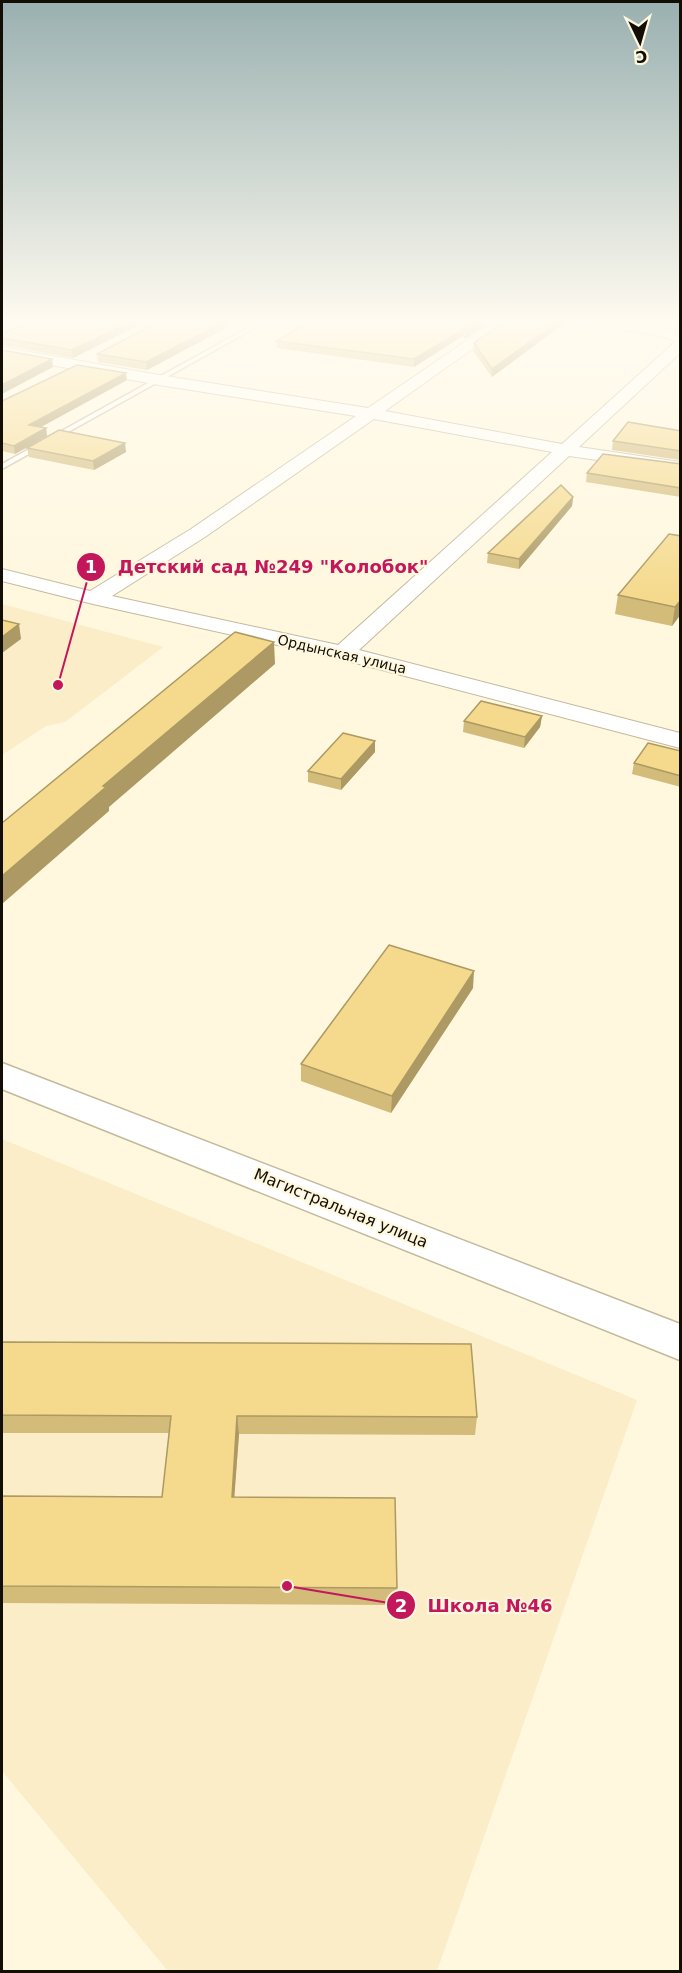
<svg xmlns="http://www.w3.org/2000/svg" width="682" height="1973" viewBox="0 0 682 1973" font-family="'DejaVu Sans',sans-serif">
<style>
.built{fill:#faedc7}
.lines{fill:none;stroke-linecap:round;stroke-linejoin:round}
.lane-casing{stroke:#c3b99c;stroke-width:3}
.street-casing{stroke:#c3b99c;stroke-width:2}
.secondary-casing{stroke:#c3b99c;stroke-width:3}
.lane{fill:#fff;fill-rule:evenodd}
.street{fill:#fff;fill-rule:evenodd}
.secondary{fill:#fff;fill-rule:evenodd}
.wall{fill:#d3bb79}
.shaded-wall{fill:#ac9963}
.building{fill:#f5da8d;stroke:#ac9963;stroke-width:1.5}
.labels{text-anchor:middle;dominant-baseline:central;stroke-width:4.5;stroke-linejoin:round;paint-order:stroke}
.far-street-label{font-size:14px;fill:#120e05;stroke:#fff7de}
.street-label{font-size:16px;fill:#120e05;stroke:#fff7de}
.leader{fill:none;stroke:#c2185b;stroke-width:2}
.callout-dot{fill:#c2185b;stroke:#fff7de;stroke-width:2}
.mark-label{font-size:18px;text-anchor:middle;font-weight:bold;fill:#fff}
.callout-label{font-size:18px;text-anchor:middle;font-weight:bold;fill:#c2185b;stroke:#fff7de;stroke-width:4.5;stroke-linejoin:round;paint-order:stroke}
</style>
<rect width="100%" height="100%" fill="#fff7de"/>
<g class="built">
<polygon points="2,604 163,647 65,722 46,726 2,755"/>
<polygon points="2,1139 637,1400 437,1971 168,1971 2,1771"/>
</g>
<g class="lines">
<defs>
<polygon id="lane" points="262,320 269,320 2,469 2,464"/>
<path id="street" d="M497,320H513L385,411L562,444L676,341L661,336L592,324L585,320C617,320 650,322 680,333V353L579,447L680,462V472L569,456L359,650L680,733V748L340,659L93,604L2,581V569L90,591L191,529L356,416L159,385L2,356V347L159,375L368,408ZM374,419L552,452L338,645L112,596L205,537Z"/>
<polygon id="secondary" points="2,1063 680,1324 680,1360 2,1089"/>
</defs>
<use href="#lane" class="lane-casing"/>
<use href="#street" class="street-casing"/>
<use href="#secondary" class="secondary-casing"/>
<use href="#lane" class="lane"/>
<use href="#street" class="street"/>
<use href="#secondary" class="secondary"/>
</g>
<g class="wall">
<polygon points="149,320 73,358 2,345 2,333"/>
<polygon points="161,320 235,320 235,323 147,370 98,362 97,354"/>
<polygon points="494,320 465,339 463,336 414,367 277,348 276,341"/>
<polygon points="507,320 492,377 473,351 474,343"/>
<polygon points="127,380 41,427 46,428 47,436 15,454 2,451 2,401"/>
<polygon points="681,431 681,462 680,460 612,450 613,441"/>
<polygon points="27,448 126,452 94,470 29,457"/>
<polygon points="681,464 681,497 586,482 587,473"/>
<polygon points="573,497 572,506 519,569 487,563 488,553"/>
<polygon points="681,536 681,614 672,626 615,614 618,595"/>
<polygon points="542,716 540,727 524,748 463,732 464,721"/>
<polygon points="375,741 375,752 341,790 308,782 308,771"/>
<polygon points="681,751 681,787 632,774 634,763"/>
<polygon points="473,988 391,1113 301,1081 301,1064"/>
<polygon points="2,1342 477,1417 475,1435 239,1434 234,1497 397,1588 397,1605 2,1603 2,1496 162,1497 169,1433 2,1433"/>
</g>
<g class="shaded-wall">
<polygon points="2,320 19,320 2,327"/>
<polygon points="134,320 149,320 73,358 72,350"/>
<polygon points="228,320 235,320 235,323 147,370 146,362"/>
<polygon points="483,320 494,320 465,339 465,331"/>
<polygon points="560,320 569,320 492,377 492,369"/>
<polygon points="464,329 463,336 414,367 414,359"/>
<polygon points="52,359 53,367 2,394 2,385"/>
<polygon points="126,373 127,380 30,433 29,425"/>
<polygon points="46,428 47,436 15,454 14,446"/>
<polygon points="125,443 126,452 94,470 93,461"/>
<polygon points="573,497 572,506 519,569 519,559"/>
<polygon points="681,600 681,614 672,626 675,607"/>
<polygon points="19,624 21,639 2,653 2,637"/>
<polygon points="274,642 275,664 109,807 109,811 2,904 2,876 103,786"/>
<polygon points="542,716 540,727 524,748 525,737"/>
<polygon points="375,741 375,752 341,790 341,779"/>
<polygon points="474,971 473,988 391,1113 392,1096"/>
<polygon points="237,1416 239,1434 233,1515 232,1497"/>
</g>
<g class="building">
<polygon points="35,320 134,320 72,350 2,338 2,333"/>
<polygon points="161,320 228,320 146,362 97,354"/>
<polygon points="312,320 483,320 465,331 464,329 414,359 276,341"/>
<polygon points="507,320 560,320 492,369 474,343"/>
<polygon points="2,350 52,359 2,385"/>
<polygon points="77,365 126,373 29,425 46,428 14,446 2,443 2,401"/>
<polygon points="628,422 681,431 681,451 613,441"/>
<polygon points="59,430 125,443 93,461 27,448"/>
<polygon points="603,454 681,464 681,488 587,473"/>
<polygon points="561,485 573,497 519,559 488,553"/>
<polygon points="669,534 681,536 681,600 675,607 618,595"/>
<polygon points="2,620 19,624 2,637"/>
<polygon points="235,632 274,642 103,786 106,787 2,876 2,823"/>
<polygon points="481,701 542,716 525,737 464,721"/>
<polygon points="343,733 375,741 341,779 308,771"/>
<polygon points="648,743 681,751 681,776 634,763"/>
<polygon points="389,945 474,971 392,1096 301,1064"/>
<polygon points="2,1342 471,1344 477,1417 237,1416 232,1497 395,1498 397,1588 2,1586 2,1496 162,1497 171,1416 2,1415"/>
</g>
<linearGradient id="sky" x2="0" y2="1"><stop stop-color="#99b0b0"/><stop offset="0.54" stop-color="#fffbf0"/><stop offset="1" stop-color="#fffbf0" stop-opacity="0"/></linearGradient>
<rect width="682" height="596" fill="url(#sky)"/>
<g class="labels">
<g class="far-street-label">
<text transform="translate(342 654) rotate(13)">Ордынская улица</text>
</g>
<g class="street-label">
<text transform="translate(341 1208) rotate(22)">Магистральная улица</text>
</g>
</g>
<path class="leader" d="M58 685L91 567M287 1586L401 1605"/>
<g class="callout-dot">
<circle cx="58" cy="685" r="6"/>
<circle cx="287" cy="1586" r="6"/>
<circle cx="91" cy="567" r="15"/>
<circle cx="401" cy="1605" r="15"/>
</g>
<g class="mark-label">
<text x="91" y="573">1</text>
<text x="401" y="1612">2</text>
</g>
<g class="callout-label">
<text x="273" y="573">Детский сад №249 "Колобок"</text>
<text x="490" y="1612">Школа №46</text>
</g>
<rect width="682" height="1973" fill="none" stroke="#120e05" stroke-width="6"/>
<g transform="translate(640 42) rotate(175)" stroke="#fff7de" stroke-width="4.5" paint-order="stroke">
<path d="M0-4.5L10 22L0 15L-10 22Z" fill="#120e05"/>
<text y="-9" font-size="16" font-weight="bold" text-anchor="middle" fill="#120e05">С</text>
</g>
</svg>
